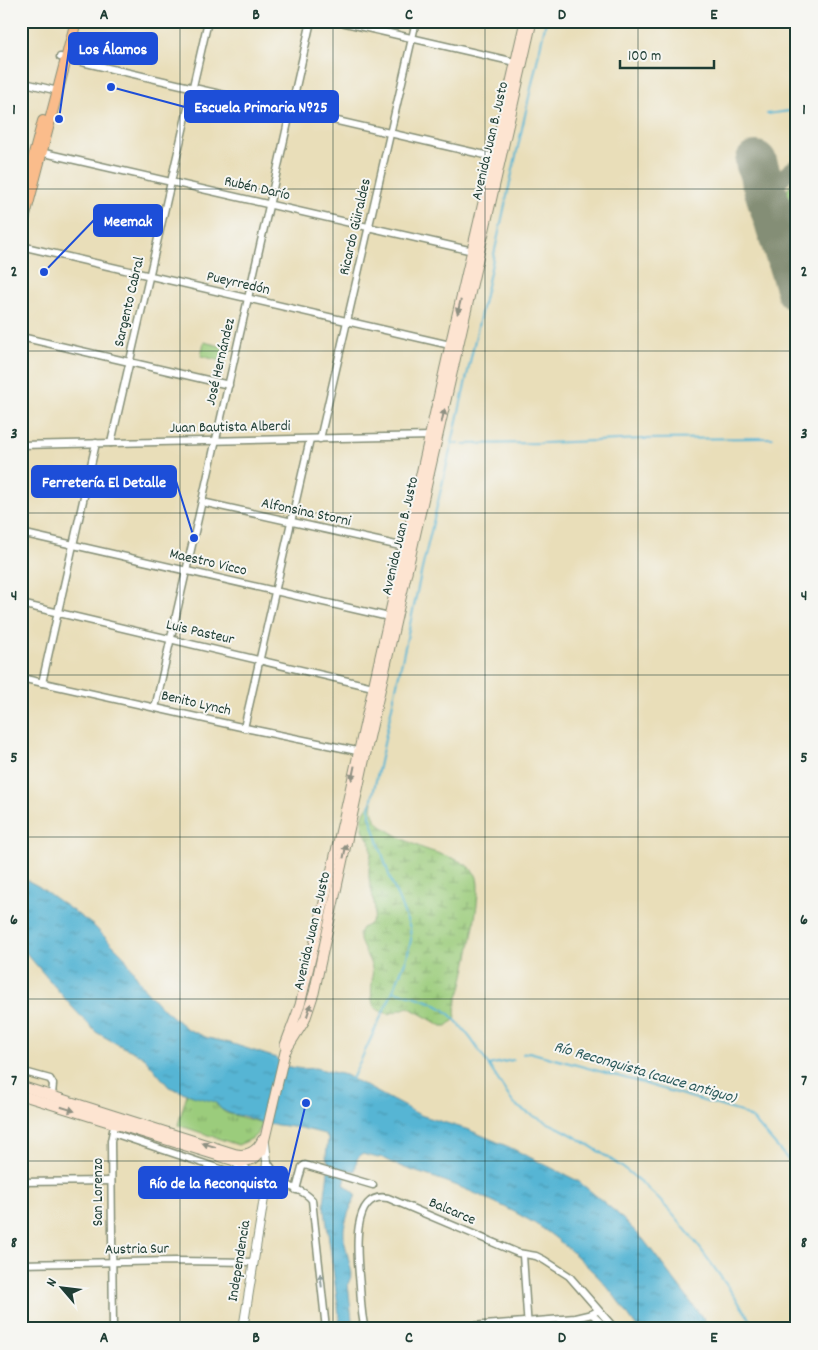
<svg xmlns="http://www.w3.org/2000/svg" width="818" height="1350" viewBox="0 0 818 1350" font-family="Dekko,sans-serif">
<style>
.grass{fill:url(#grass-tufts);stroke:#5d8458}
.wetland{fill:url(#wetland-marsh);stroke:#5d8458}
.pitch{fill:#9bcc7c;stroke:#5d8458}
.water{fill:url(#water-ripples);stroke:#3a7984}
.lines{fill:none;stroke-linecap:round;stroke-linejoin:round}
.stream{stroke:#56b5d4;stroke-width:2}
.taxiway{stroke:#848e76;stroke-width:16}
.runway{stroke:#848e76;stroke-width:42}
.minor-casing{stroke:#848e76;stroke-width:9}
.tertiary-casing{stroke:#848e76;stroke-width:10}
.secondary-casing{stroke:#848e76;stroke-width:11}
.primary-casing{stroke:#848e76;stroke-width:12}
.minor{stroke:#fff;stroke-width:6}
.tertiary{stroke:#fff;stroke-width:8}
.secondary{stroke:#fde4d1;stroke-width:9}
.primary{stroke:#fabc8b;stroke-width:10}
.oneway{fill:#8e9082}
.oneway2{fill:#8f9e9a}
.grid{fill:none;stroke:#1f3d34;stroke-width:1;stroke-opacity:0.55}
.labels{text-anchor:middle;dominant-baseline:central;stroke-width:4;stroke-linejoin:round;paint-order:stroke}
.street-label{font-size:15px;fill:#1f3d34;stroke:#f6f6f2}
.water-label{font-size:16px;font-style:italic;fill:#2d5b5c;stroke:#f6f6f2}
.leader{fill:none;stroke:#1d4ed8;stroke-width:2}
.callout-dot{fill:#1d4ed8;stroke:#f6f6f2;stroke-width:2}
.callout{fill:#1d4ed8;stroke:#1d4ed8;stroke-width:2}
.callout-label{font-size:16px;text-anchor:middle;font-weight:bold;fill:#fff}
.neatline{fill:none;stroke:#1f3d34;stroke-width:2}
.grid-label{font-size:16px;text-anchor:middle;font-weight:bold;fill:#1f3d34}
</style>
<defs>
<pattern id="grass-tufts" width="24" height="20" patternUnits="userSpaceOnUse" patternTransform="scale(1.25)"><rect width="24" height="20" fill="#9bcc7c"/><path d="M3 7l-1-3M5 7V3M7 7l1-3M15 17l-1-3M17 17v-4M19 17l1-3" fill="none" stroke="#7ea766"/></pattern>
<pattern id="wetland-marsh" width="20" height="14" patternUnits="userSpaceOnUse" patternTransform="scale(1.25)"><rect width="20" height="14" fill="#9bcc7c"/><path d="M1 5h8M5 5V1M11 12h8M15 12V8" fill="none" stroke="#7ea766"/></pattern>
<pattern id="water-ripples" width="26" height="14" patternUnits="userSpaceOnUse" patternTransform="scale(1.25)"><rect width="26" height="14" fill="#56b5d4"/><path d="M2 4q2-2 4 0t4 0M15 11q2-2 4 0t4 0" fill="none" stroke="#4794ad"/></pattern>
</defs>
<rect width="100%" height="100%" fill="#f6f6f2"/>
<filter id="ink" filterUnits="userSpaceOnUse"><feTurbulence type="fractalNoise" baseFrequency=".02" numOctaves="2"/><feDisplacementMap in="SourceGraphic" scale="10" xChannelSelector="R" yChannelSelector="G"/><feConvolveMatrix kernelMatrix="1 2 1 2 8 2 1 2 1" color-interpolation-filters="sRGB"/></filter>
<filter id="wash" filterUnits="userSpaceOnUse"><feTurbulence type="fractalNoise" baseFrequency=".0096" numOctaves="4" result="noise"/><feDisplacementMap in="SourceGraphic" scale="20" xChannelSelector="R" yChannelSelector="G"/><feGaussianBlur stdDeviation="1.12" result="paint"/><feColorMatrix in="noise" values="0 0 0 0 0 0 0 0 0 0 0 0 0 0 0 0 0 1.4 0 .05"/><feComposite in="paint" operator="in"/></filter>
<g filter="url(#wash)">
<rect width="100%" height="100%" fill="#e9deb9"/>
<g class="grass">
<path d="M797,176V244C789,219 775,199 797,176Z"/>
<path d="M187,1094L215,1102L221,1109L226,1113L263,1123C257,1138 252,1139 238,1145L178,1125Z"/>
</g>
<path class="wetland" d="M373,801C372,808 372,814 376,820C382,829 414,845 425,849C441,855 466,859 476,875C484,889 466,966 462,985C459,997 453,1005 456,1018L447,1026H442L408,1007L389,1014C383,1012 375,1010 373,1004C369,992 374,979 372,968C370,960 358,940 359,935C359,932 361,930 362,928C385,921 370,893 369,877C368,866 372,856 371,846C370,839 364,835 363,828C360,818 365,808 373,801Z"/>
<polygon class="pitch" points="204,342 228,348 225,362 201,356"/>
<path class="water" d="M21,877L38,886L94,926L123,955L144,988L159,1005L187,1029L208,1038L230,1043L276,1058L285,1066L302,1069L315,1068L345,1075L420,1115L469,1130L509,1147L578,1181L617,1213L643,1239L711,1329H638C623,1308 609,1286 590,1269C574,1253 554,1235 534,1223C509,1208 482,1196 455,1185C431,1175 402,1170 381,1157L378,1158L362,1154L357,1159L355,1171L348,1170L344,1184L355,1193L356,1195L348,1214L344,1228V1239L352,1274L348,1284L353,1329H341L324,1203L329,1164L326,1157L328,1138L325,1134L301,1128L263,1123L244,1116L231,1114L221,1109L215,1102L193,1096L169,1087L143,1056L117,1044L96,1032L73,1008L21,947Z"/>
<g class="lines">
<g class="stream">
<polyline points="767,114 797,110"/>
<polyline points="452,443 458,444"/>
<polyline points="463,444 545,443 643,439 773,438"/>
<path d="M393,991C409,995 429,999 443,1009C471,1030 493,1075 514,1104C529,1116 548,1122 565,1131C586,1142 606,1156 626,1170C680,1211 718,1274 757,1329"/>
<polyline points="523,1054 529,1052 632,1080 741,1112 752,1119 758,1125 797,1170"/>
<polyline points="488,1065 513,1060"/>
<polyline points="352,1079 393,991 407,957 411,940 410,928 390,878 370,816 370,808 422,569 452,443 546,21"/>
</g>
<path class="taxiway" d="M771,210C773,190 779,176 797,166"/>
<polyline class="runway" points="756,162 797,290"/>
</g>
</g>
<g filter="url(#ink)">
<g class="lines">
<defs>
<g id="minor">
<polyline points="337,21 515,62"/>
<polyline points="60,57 498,158"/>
<polyline points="21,82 58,91"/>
<polyline points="40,152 473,251"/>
<polyline points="21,246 450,345"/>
<polyline points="21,337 229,385"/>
<polyline points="320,439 416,21"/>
<polyline points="111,443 208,21"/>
<polyline points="21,445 432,436"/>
<polyline points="202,502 405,547"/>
<polyline points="21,533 389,617"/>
<polyline points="21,604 373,687"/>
<polyline points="21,678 250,729 362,752"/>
<polyline points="42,683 96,443"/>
<polyline points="155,708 311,21"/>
<polyline points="244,728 310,439"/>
<polyline points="21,1071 50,1079 53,1084 52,1095"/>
<polyline points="113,1133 241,1176"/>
<path d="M267,1161C272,1169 277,1178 285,1183C294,1190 306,1191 312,1200L326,1329"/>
<polyline points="21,1182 111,1181"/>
<polyline points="296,1190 302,1167 305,1165 373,1185"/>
<polyline points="523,1255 528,1329"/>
<polyline points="21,1264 176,1261 253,1262"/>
<polyline points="592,1314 607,1329"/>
<polyline points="113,1329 111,1141 115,1121"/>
<path d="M365,1329C361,1315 361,1300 360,1286C358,1263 348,1190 388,1198L518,1253L536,1256L544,1260L569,1276L615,1329"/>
<polyline points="434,1329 575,1318 592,1314 597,1311"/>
</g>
<g id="tertiary">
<path d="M235,1162C250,1171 258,1179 263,1196"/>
<polyline points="243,1329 264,1198 267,1161 265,1143"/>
</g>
<g id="secondary">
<polyline points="285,1045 300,1005 343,821 450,345 525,21"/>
<path d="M21,1086L236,1154C247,1156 257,1151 262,1140"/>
<polyline points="21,1095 241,1163 254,1159 262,1151 285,1052 305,1020 314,993 363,766 532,21"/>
</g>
<g id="primary">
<polyline points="28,177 43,121"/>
<polyline points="21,231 76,21"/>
</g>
</defs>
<use href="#minor" class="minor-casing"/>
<use href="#tertiary" class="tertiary-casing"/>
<use href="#secondary" class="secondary-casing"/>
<use href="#primary" class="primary-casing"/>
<use href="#minor" class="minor"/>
<use href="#tertiary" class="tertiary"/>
<use href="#secondary" class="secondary"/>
<use href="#primary" class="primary"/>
</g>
<defs><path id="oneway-solid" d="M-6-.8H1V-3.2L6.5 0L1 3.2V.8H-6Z" transform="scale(1.25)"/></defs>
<g class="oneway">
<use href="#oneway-solid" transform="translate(459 307) rotate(104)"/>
<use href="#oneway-solid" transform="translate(443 416) rotate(-77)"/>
<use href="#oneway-solid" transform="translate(353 773) rotate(102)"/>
<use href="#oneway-solid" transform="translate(345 851) rotate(-78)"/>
<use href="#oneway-solid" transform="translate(309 1010) rotate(-72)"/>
<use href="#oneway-solid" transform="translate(68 1109) rotate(17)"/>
<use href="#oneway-solid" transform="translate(209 1145) rotate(-162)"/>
</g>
<use class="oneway2" href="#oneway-solid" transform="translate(321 1280) rotate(-96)"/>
</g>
<path class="grid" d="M180,21V1329M333,21V1329M485,21V1329M638,21V1329M21,189H797M21,351H797M21,513H797M21,675H797M21,837H797M21,999H797M21,1161H797"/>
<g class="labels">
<g class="street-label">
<text transform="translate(491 141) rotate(-77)">Avenida Juan B. Justo</text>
<text transform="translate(257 189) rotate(13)">Rubén Darío</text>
<text transform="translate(356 227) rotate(-77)">Ricardo Güiraldes</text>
<text transform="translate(238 284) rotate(13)">Pueyrredón</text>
<text transform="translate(130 302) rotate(-77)">Sargento Cabral</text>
<text transform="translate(221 362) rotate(-77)">José Hernández</text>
<text transform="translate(230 428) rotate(-1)">Juan Bautista Alberdi</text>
<text transform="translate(306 513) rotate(12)">Alfonsina Storni</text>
<text transform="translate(401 536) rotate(-77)">Avenida Juan B. Justo</text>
<text transform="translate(208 563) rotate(13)">Maestro Vicco</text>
<text transform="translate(200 633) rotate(13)">Luis Pasteur</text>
<text transform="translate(196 704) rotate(13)">Benito Lynch</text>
<text transform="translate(313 931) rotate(-77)">Avenida Juan B. Justo</text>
<text transform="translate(99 1192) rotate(-90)">San Lorenzo</text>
<text transform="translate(452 1212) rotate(23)">Balcarce</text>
<text transform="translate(137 1250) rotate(-1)">Austria Sur</text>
<text transform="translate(240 1261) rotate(-81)">Independencia</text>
</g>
<g class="water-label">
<text transform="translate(645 1073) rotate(16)">Río Reconquista (cauce antiguo)</text>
</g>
</g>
<path class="leader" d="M59 119L69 49M111 87L185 107M44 272L94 220M194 538L176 481M306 1103L287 1182"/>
<g class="callout-dot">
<circle cx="59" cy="119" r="5"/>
<circle cx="111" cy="87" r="5"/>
<circle cx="44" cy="272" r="5"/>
<circle cx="194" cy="538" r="5"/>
<circle cx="306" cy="1103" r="5"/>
</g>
<g class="callout">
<rect x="69" y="33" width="88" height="31" rx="5"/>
<rect x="185" y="91" width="153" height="31" rx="5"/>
<rect x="94" y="205" width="68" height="31" rx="5"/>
<rect x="32" y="466" width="144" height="31" rx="5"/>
<rect x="139" y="1167" width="148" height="31" rx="5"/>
</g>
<g class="callout-label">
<text x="113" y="54">Los Álamos</text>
<text x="261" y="112">Escuela Primaria Nº25</text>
<text x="128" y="226">Meemak</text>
<text x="104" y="487">Ferretería El Detalle</text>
<text x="213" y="1188">Río de la Reconquista</text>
</g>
<rect width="818" height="1350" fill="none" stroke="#f6f6f2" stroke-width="55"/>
<g transform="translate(62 1288) rotate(298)" stroke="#f6f6f2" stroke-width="4" paint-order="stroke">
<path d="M0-4L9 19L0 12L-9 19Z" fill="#1f3d34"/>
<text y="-8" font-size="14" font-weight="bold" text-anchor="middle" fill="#1f3d34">N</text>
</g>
<path d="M620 60v8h94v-8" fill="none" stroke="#1f3d34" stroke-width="2.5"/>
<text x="628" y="60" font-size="15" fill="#1f3d34" stroke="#f6f6f2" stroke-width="4" paint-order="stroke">100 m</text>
<rect x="28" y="28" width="762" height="1294" class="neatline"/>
<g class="grid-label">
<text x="104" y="19">A</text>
<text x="256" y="19">B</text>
<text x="409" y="19">C</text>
<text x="562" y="19">D</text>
<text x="714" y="19">E</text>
<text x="14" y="114">1</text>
<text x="804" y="114">1</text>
<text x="14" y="276">2</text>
<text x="804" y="276">2</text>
<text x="14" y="438">3</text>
<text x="804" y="438">3</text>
<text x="14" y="600">4</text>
<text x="804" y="600">4</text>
<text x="14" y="762">5</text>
<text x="804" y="762">5</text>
<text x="14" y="924">6</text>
<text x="804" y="924">6</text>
<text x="14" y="1085">7</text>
<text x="804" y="1085">7</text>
<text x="14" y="1247">8</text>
<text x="804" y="1247">8</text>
<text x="104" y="1342">A</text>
<text x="256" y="1342">B</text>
<text x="409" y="1342">C</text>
<text x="562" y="1342">D</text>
<text x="714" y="1342">E</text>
</g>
</svg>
